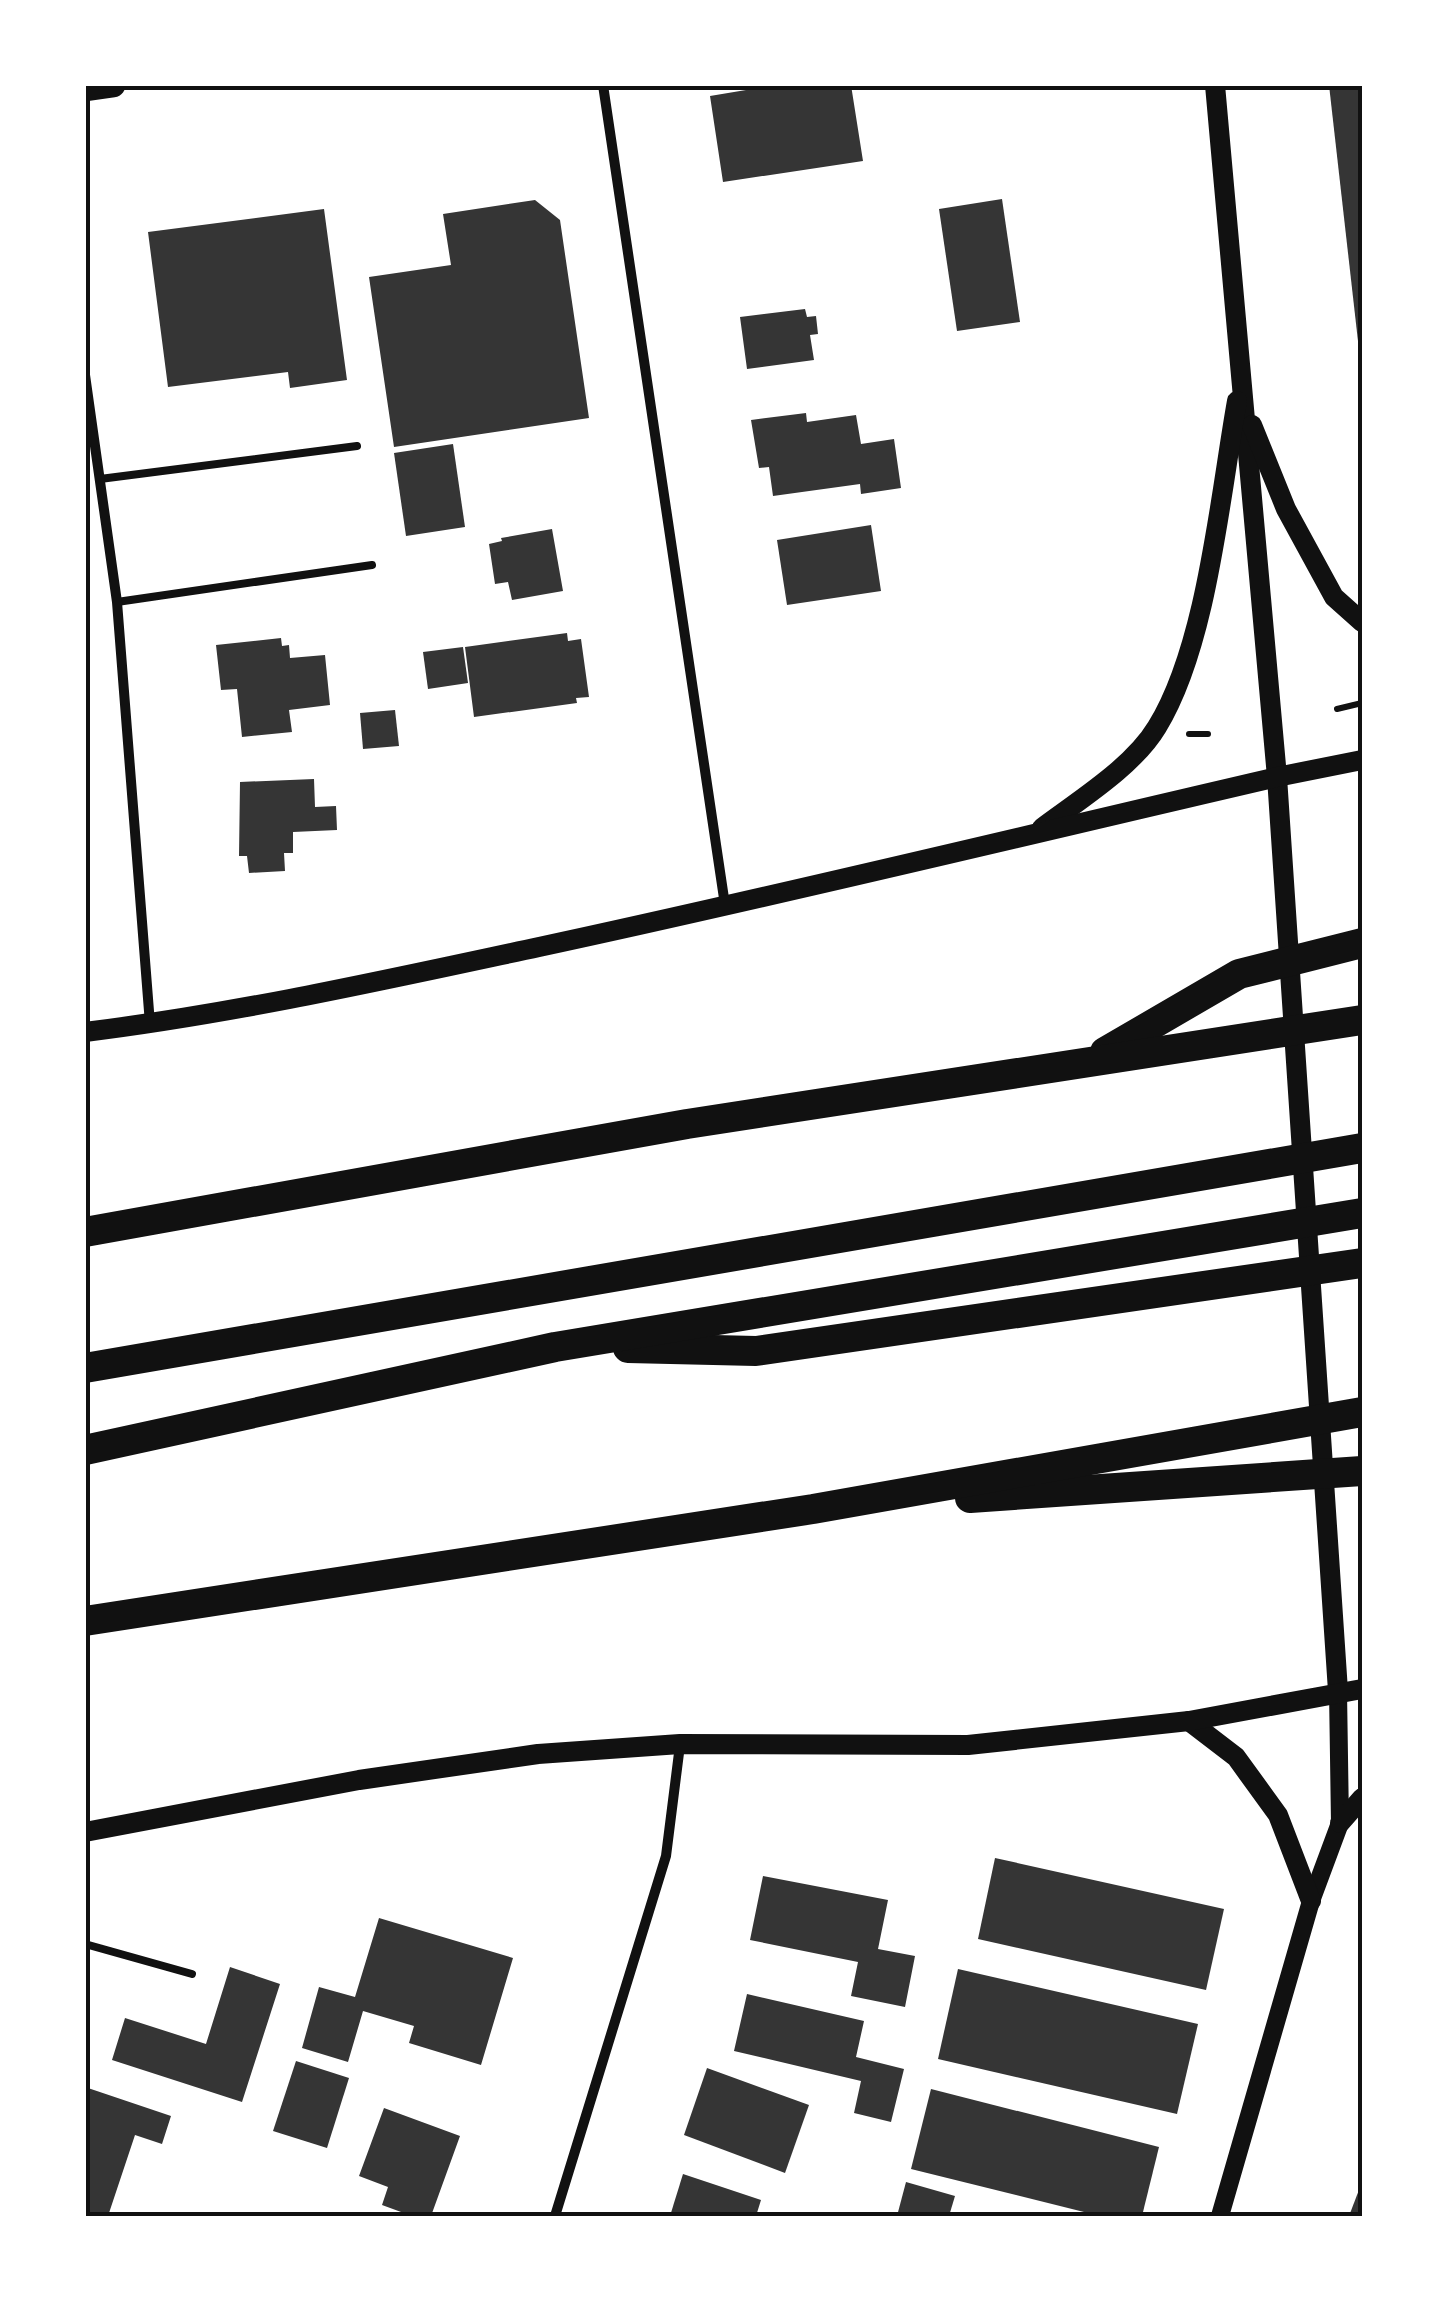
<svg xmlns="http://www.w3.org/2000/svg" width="1447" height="2301" viewBox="0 0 1447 2301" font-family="'Work Sans',sans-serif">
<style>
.building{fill:#353535}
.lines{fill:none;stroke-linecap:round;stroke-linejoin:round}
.path{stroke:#111;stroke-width:6}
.service{stroke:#111;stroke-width:8}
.minor{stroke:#111;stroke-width:10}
.tertiary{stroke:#111;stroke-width:18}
.secondary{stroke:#111;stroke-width:20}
.primary{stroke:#111;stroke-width:25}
.motorway{stroke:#111;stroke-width:30}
.neatline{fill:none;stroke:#111;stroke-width:4}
</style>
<rect width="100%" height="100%" fill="#fff"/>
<g class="building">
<polygon points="752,85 851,85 863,161 723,182 710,96 752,89"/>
<polygon points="1329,85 1362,85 1362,350 1359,350"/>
<polygon points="1002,199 1020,322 957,331 939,209"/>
<polygon points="535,200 560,220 589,418 394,447 369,277 451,265 443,214"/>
<polygon points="324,209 347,380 290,388 288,372 168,387 148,232"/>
<polygon points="805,309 807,317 816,316 818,334 810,335 814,360 747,369 740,317"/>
<polygon points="806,413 807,422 856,415 861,444 894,439 901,488 861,494 860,484 773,496 769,467 759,468 751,420"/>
<polygon points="453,444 465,527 406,536 394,453"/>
<polygon points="871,525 881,591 787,605 777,540"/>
<polygon points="552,529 563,591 512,600 508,582 495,584 489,544 502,541 501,538"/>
<polygon points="567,633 568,641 581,639 589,697 576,698 577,703 474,717 465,647"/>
<polygon points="281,638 282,646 289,645 290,658 325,655 330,705 289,710 292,732 242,737 237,689 221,690 216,645"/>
<polygon points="463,647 468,683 428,689 423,652"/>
<polygon points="395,710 399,746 363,749 360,713"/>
<polygon points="314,779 315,807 336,806 337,830 293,832 293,853 284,853 285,871 249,873 247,856 239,856 240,782"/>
<polygon points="995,1858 1224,1909 1206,1990 978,1939"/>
<polygon points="763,1876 888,1900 878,1949 915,1956 905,2007 851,1996 858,1962 750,1940"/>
<polygon points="379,1918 513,1958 481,2065 409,2043 414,2026 363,2011 348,2062 302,2048 319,1987 355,1997"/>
<polygon points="230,1967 280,1984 242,2102 112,2060 125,2018 206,2044"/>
<polygon points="958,1969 1198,2024 1177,2114 938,2059"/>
<polygon points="747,1994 864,2021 856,2057 904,2069 891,2122 854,2113 861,2081 734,2051"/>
<polygon points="296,2061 349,2078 327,2148 273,2131"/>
<polygon points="707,2068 809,2105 785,2173 684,2135"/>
<polygon points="85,2087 171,2116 162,2144 135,2135 108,2216 85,2212"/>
<polygon points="931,2089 1159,2147 1142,2216 1100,2216 911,2169"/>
<polygon points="384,2108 460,2136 431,2216 412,2216 382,2205 388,2187 359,2176"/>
<polygon points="683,2174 761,2200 756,2216 670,2216"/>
<polygon points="906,2182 955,2196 949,2216 897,2216"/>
<polygon points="1362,2182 1362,2216 1349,2216"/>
</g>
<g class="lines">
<g class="path">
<polyline points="1337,709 1362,703"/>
<polyline points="1189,734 1208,734"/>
</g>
<g class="service">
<polyline points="100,479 357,446"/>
<polyline points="117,602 372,565"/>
<polyline points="85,1944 192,1974"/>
</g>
<g class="minor">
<polyline points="603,85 725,905"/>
<polyline points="85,375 117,602 150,1024"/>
<polyline points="555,2216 666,1856 680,1745"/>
</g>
<polyline class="tertiary" points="1220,2216 1311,1901 1340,1823 1338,1691"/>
<g class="secondary">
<polyline points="1215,85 1277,777 1338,1691"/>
<polyline points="1252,425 1286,509 1334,597 1362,622"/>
<path d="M1042,828C1079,800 1133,767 1157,727C1207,646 1220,496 1237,401"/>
<path d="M85,1032C238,1013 389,979 539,947C786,894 1031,834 1277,777L1362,760"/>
<polyline points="1189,1721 1236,1757 1278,1815 1311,1901"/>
<polyline points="1340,1823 1362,1798"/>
<polyline points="85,1832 359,1780 538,1754 680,1744 968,1745 1189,1721 1362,1689"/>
</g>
<polyline class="primary" points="85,89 113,85"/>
<g class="motorway">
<polyline points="1105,1052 1239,974 1362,943"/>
<polyline points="85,1232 687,1124 1362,1020"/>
<polyline points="628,1348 756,1351 1362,1263"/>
<polyline points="85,1368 1362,1148"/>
<polyline points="85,1450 555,1347 1362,1213"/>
<polyline points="970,1498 1362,1471"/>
<polyline points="85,1621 813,1509 1362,1412"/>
</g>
</g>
<rect width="1447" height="2301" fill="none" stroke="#ffffff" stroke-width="175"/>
<rect x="88" y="88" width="1272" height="2126" class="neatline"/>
</svg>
